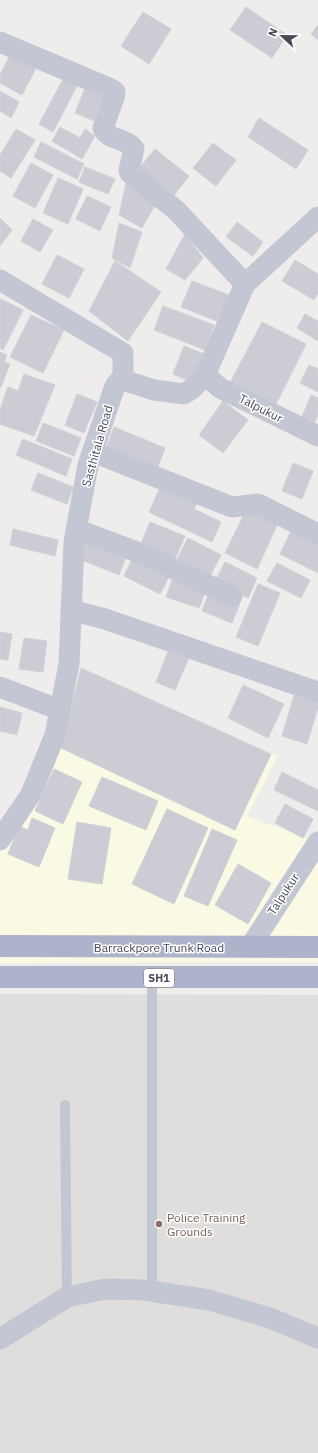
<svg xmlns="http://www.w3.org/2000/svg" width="318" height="1453" viewBox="0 0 318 1453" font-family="'IBM Plex Sans',sans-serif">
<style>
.commercial{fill:#fafae4}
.education{fill:#dfdedd}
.building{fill:#cccdd4;stroke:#d0d0d7}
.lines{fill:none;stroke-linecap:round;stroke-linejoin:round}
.lane{stroke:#c3c7d3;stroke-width:10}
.street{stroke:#c3c7d3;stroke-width:21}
.primary{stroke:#acb3ca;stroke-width:22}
.education-dot{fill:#8d6e63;stroke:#fff;stroke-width:1.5}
.labels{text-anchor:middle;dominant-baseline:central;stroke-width:3;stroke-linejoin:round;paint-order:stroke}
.shield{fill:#fff;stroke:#7d808a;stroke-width:1}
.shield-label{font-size:11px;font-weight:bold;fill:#454a58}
.street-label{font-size:12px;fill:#454a58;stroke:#fff}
.education-label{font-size:12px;fill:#785e54;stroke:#fff;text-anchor:start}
</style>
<rect width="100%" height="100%" fill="#efecec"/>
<polygon class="commercial" points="73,678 278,756 247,816 318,842 318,962 0,963 0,848"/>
<polygon class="education" points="0,994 318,995 318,1453 0,1453"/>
<g class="building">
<polygon points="246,7 287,35 272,58 230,30"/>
<polygon points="143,12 171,29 149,64 121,46"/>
<polygon points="318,25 318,40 311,34"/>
<polygon points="10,55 36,68 22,95 0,83 0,75"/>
<polygon points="67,72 80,80 53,132 39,124"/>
<polygon points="86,86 108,95 97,122 75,113"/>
<polygon points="0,91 19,102 11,118 0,111"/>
<polygon points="259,118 308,150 296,169 248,137"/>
<polygon points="60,127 80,138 85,129 95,136 82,159 52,141"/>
<polygon points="16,129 35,140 11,178 0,171 0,155"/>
<polygon points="41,142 84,164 77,179 34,157"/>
<polygon points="213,143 236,160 216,186 193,168"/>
<polygon points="155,149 189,176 171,199 136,172"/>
<polygon points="31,163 53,175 35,208 13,196"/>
<polygon points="85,167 115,179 108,194 79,182"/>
<polygon points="58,178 83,189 68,224 43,213"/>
<polygon points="127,179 158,200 142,228 119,215"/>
<polygon points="87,196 111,207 100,231 76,219"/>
<polygon points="0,218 12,230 0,246"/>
<polygon points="33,219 53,230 40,252 21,241"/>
<polygon points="237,222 263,242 253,256 226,237"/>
<polygon points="119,223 142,232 130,268 112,258"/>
<polygon points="185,234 203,258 185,280 166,269"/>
<polygon points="57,255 84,269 69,298 42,284"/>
<polygon points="295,260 318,274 318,293 314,300 282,281"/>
<polygon points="115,261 161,292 128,341 89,311"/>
<polygon points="192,281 229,295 219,322 181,307"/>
<polygon points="1,299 23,310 3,350 0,348 0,302"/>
<polygon points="163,306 214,325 205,350 154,330"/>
<polygon points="305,314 318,321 318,341 297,328"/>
<polygon points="31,315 64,330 43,373 10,357"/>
<polygon points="262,322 306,344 275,406 230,383"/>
<polygon points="184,346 204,354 192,382 173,374"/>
<polygon points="0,352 7,355 4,362 10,364 1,387 0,387"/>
<polygon points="309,365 318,369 318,392 300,383"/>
<polygon points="24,374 55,385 34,436 0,424 0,410 8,387 18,391"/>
<polygon points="77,394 97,402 84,433 65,425"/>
<polygon points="311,395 318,398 318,415 315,422 302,417"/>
<polygon points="223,401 248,420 223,453 199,435"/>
<polygon points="43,423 81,438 74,456 36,441"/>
<polygon points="114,427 165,448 155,474 104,454"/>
<polygon points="23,439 72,459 66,476 16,455"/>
<polygon points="293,463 313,471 302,499 282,491"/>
<polygon points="38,473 73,487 67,504 31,490"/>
<polygon points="162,483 198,500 194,509 221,522 212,542 149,512"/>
<polygon points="247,508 278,523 257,569 225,553"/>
<polygon points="150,522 185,536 174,561 140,546"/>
<polygon points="13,529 58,540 55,556 10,545"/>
<polygon points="291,531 318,544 318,573 280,554"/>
<polygon points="85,537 127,554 119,575 77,558"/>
<polygon points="188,538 221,555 208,580 175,563"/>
<polygon points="134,555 171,573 160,594 124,576"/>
<polygon points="225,562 257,578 248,598 215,582"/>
<polygon points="277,563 310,580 301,598 267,581"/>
<polygon points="173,578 206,589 199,608 166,597"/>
<polygon points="258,584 280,593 258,646 236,637"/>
<polygon points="210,590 240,603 232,623 202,611"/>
<polygon points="0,632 12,634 8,660 0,659"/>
<polygon points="24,638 47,641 43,672 19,669"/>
<polygon points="171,644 191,653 175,690 156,682"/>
<polygon points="81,668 271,754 235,830 61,748"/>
<polygon points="243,685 284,704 268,738 228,718"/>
<polygon points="296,689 318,696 318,708 307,744 282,736"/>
<polygon points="0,707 22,713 17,735 0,731"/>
<polygon points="54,769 82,782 63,824 35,811"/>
<polygon points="282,772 318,790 318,811 274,790"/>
<polygon points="102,777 158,801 146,830 89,806"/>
<polygon points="285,804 313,819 303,838 275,823"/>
<polygon points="167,809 208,828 174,904 132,884"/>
<polygon points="32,818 55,828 39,867 8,854 19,826 28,830"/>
<polygon points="77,822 111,828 102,884 68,879"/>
<polygon points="212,829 237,840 208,906 184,896"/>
<polygon points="238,864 271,883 248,924 215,905"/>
</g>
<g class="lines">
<g class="lane">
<polyline points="65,1105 67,1297"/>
<polyline points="152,1291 152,978"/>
</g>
<g class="street">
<path d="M0,42L111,89L115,92V95L103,128C107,140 127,138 134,149L129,170L130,173L176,210L245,284"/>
<polyline points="0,280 123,353 123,380"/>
<polyline points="205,375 220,388 318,436"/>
<polyline points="93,452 232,507 258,504 318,534"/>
<polyline points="76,529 137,552 232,596"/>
<polyline points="71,610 105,619 318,692"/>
<polyline points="0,687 60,710"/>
<polyline points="0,840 31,794 55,735 69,664 74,542 88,465 115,386 120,380 123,380 154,390 184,394 193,388 205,375 245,284 318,217"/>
<polyline points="250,947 318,842"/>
<polyline points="0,1339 67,1297 105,1289 144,1290 209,1300 270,1318 318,1338"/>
</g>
<g class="primary">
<polyline points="0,946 318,947"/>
<polyline points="0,977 318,977"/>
</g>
</g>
<circle class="education-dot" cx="159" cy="1224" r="4"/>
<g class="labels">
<rect class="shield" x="144" y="969" width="30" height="18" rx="3"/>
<g class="shield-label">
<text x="159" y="978">SH1</text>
</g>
<g class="street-label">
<text transform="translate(261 408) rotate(27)">Talpukur</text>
<text transform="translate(97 446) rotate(-74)">Sasthitala Road</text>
<text transform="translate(283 894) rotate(-57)">Talpukur</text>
<text x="159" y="947">Barrackpore Trunk Road</text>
</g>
<g class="education-label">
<text x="167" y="1217">Police Training<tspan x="167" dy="14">Grounds</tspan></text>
</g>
</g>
<g transform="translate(282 36) rotate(292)" stroke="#ffffff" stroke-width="3" paint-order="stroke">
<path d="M0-3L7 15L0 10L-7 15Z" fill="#454a58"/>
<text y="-6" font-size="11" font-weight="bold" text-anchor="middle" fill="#454a58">N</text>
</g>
</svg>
